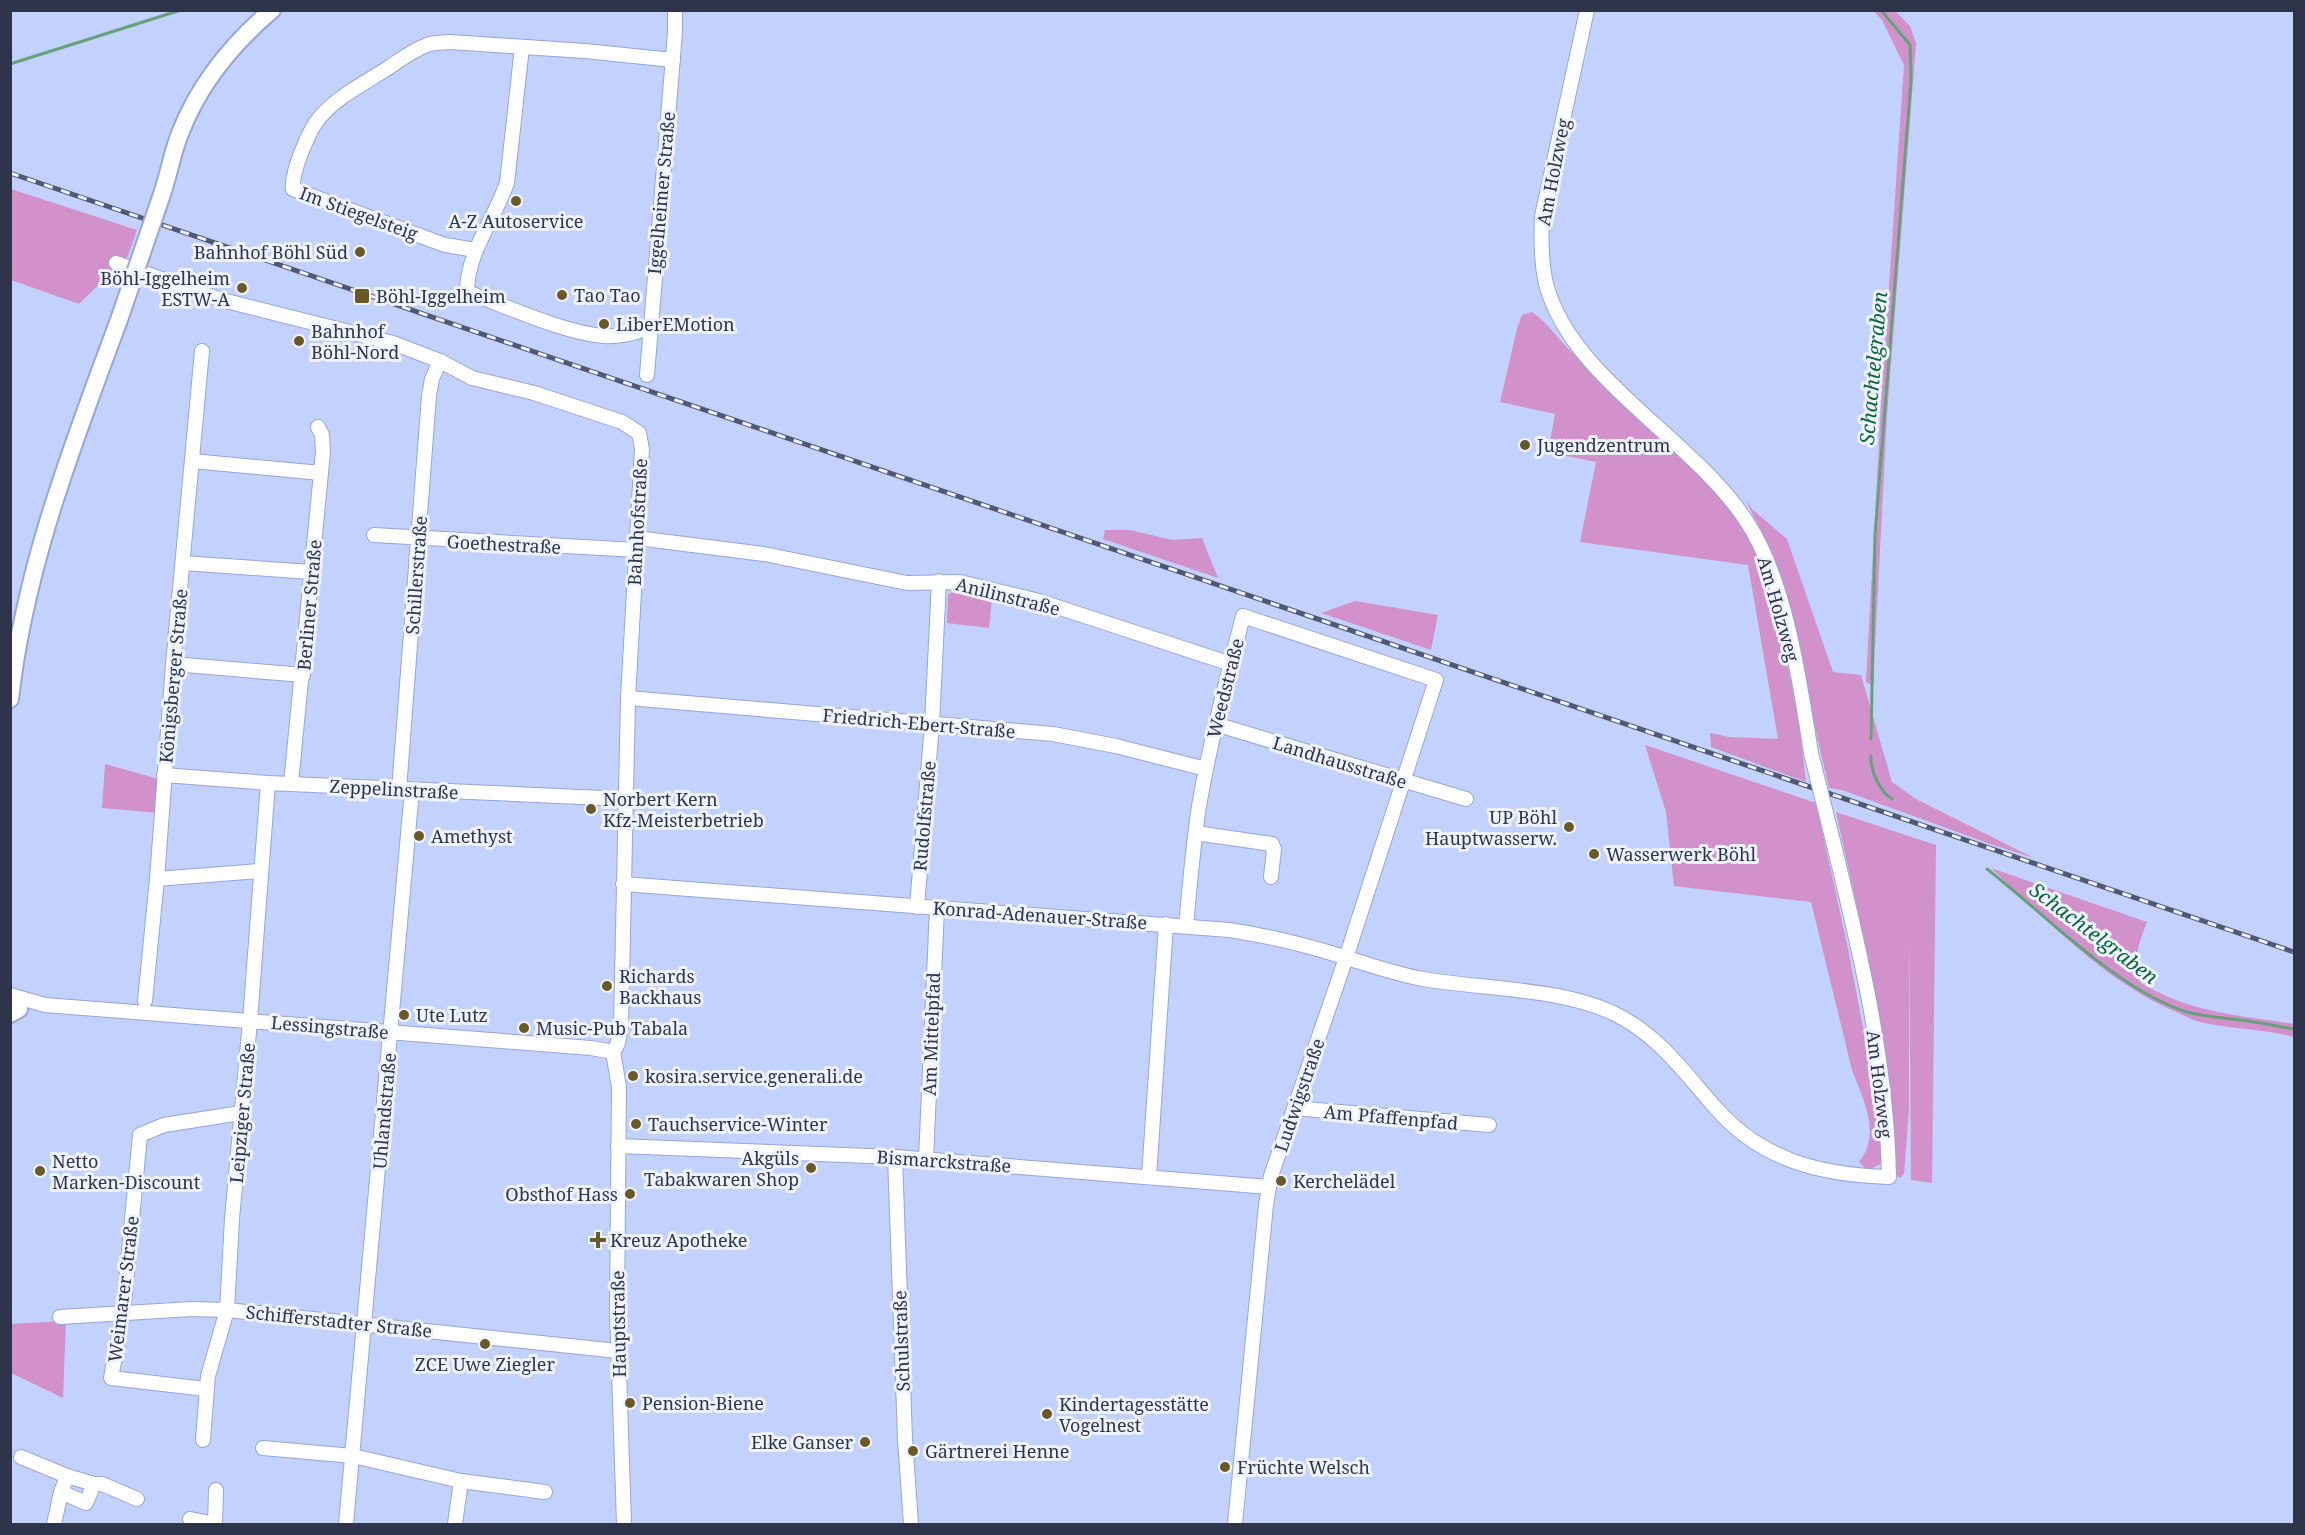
<svg xmlns="http://www.w3.org/2000/svg" width="2305" height="1535" viewBox="0 0 2305 1535" font-family="'Noto Serif',serif">
<style>
.green{fill:#d291cb}
.lines{fill:none;stroke-linecap:round;stroke-linejoin:round}
.stream{stroke:#65a27c;stroke-width:3}
.minor-casing{stroke:#95a6d9;stroke-width:16}
.major-casing{stroke:#95a6d9;stroke-width:20}
.minor{stroke:#fff;stroke-width:14}
.major{stroke:#fff;stroke-width:16}
.rail-casing{stroke:#505973;stroke-width:5}
.rail{stroke:#eff3fe;stroke-width:3;stroke-dasharray:9;stroke-linecap:butt}
.minor-bridge-casing{stroke:#95a6d9;stroke-width:16;stroke-linecap:butt}
.major-bridge-casing{stroke:#95a6d9;stroke-width:20;stroke-linecap:butt}
.minor-bridge{stroke:#fff;stroke-width:14}
.major-bridge{stroke:#fff;stroke-width:16}
.poi-dot{fill:#6a5927;stroke:#eff3fe;stroke-width:2}
.labels{text-anchor:middle;dominant-baseline:central;stroke-width:6;stroke-linejoin:round;paint-order:stroke}
.street-label{font-size:18px;fill:#2e354a;stroke:#eff3fe}
.poi-label{font-size:18px;fill:#2e354a;stroke:#eff3fe;text-anchor:start}
.water-label{font-size:20px;font-style:italic;fill:#0a6932;stroke:#eff3fe}
</style>
<rect width="100%" height="100%" fill="#c3d1fd"/>
<g class="green">
<polygon points="1895,11 1910,26 1916,43 1887,415 1873,686 1866,682 1881,404 1904,65 1882,20 1874,11"/>
<polygon points="11,189 137,230 128,256 79,304 11,280"/>
<path d="M1532,312C1551,325 1562,346 1580,359L1731,507L1752,543L1770,593L1797,706L1806,782L1711,747L1710,733L1729,737L1778,739L1748,565L1580,542L1596,462L1548,452L1555,414L1500,402L1517,329L1522,315Z"/>
<polygon points="1746,501 1753,510 1787,539 1833,672 1861,675 1892,782 1916,799 2034,858 1990,844 1842,790 1829,788 1786,603 1769,547"/>
<polygon points="1105,530 1130,530 1172,540 1202,538 1218,578 1103,539"/>
<polygon points="955,590 992,598 989,628 947,623 948,595"/>
<polygon points="1355,601 1438,615 1431,650 1321,613"/>
<path d="M1645,745L1816,803L1847,944L1875,1090L1884,1151L1880,1164L1873,1168L1866,1169L1859,1162C1882,1134 1863,1099 1852,1070L1811,902L1674,886L1666,812Z"/>
<polygon points="105,764 155,778 160,785 158,813 102,808"/>
<polygon points="1836,812 1936,845 1932,1183 1911,1180 1909,924 1909,1109 1904,1174 1900,1178 1895,1174 1890,1095 1863,935"/>
<path d="M1991,868L2147,922C2138,945 2133,959 2141,983C2192,1013 2237,1015 2294,1024V1037C2263,1029 2231,1029 2200,1022C2191,1020 2182,1014 2174,1011C2103,980 2047,920 1991,868Z"/>
<polygon points="66,1321 63,1398 11,1373 10,1324"/>
</g>
<g class="lines">
<g class="stream">
<polyline points="10,64 181,10"/>
<polyline points="1871,739 1875,535 1911,80 1910,45 1881,10"/>
<path d="M1871,756C1870,770 1880,792 1892,799"/>
<path d="M1987,869C2045,914 2117,990 2187,1012C2209,1018 2231,1018 2254,1022C2268,1024 2281,1027 2294,1029"/>
</g>
<defs>
<g id="minor">
<path d="M1587,10L1542,216C1541,238 1541,262 1546,284C1571,379 1694,439 1747,522C1786,581 1800,683 1811,753"/>
<path d="M522,47L507,183C494,220 467,252 467,292C506,306 564,333 604,336C620,337 636,333 650,327"/>
<path d="M475,250L445,245L293,189C291,172 309,130 320,117C338,96 365,83 388,68C400,60 413,50 427,45C434,42 443,43 450,42L585,51L673,60"/>
<polyline points="116,263 222,300 393,343 440,361 472,378 534,393 622,422 639,433 642,449 628,698 621,1026 618,1043 613,1052"/>
<polyline points="647,375 675,32 675,10"/>
<polyline points="192,461 321,473"/>
<polyline points="374,535 636,550"/>
<polyline points="637,538 764,554 907,583 960,582 1039,601 1231,664"/>
<polyline points="183,563 311,572"/>
<polyline points="173,664 303,675"/>
<polyline points="628,698 1053,734 1116,746 1206,769"/>
<polyline points="1215,724 1466,799"/>
<polyline points="164,775 268,783 625,799"/>
<polyline points="291,784 323,452 322,435 318,427"/>
<polyline points="399,790 429,396 432,379 440,361"/>
<polyline points="1196,833 1272,844 1274,849 1271,877"/>
<polyline points="157,879 260,871"/>
<path d="M623,884L1229,930C1269,936 1306,945 1344,957C1370,965 1396,974 1423,979C1481,989 1563,988 1615,1014C1657,1034 1684,1072 1714,1106C1760,1160 1820,1175 1889,1177C1887,1063 1860,951 1833,841"/>
<polyline points="917,907 932,724 939,581"/>
<path d="M1186,925C1190,885 1193,845 1199,806C1210,742 1227,679 1243,616L1436,680L1346,958L1271,1176L1266,1205L1235,1524"/>
<polyline points="10,995 45,1005 591,1048 613,1052"/>
<polyline points="145,1001 157,879 173,664 202,351"/>
<polyline points="613,1052 619,1087 617,1310 624,1524"/>
<polyline points="1294,1108 1489,1125"/>
<polyline points="618,1146 895,1157 1269,1187"/>
<polyline points="895,1157 905,1439 911,1524"/>
<polyline points="926,1160 937,908"/>
<polyline points="1149,1177 1166,924"/>
<polyline points="60,1317 192,1309 227,1310 618,1351"/>
<polyline points="206,1389 111,1378 123,1313 140,1135 164,1125 241,1113"/>
<polyline points="203,1440 208,1376 227,1310 232,1219 250,1021 268,783"/>
<polyline points="263,1448 353,1456 461,1481 545,1492"/>
<polyline points="21,1457 67,1476"/>
<polyline points="94,1484 102,1484 137,1499"/>
<polyline points="190,1519 215,1524"/>
<polyline points="54,1524 61,1492 67,1476 94,1484 86,1503 61,1492"/>
<polyline points="215,1524 216,1490"/>
<polyline points="346,1524 412,790"/>
<polyline points="455,1524 461,1481"/>
</g>
<g id="major">
<path d="M161,197C169,175 172,152 181,131C200,83 233,43 272,10"/>
<path d="M10,699C25,565 74,442 120,317"/>
<polyline points="10,1014 19,1009"/>
</g>
</defs>
<use href="#minor" class="minor-casing"/>
<use href="#major" class="major-casing"/>
<use href="#minor" class="minor"/>
<use href="#major" class="major"/>
<defs>
<polyline id="rail" points="10,173 2294,952"/>
</defs>
<use href="#rail" class="rail-casing"/>
<use href="#rail" class="rail"/>
<defs>
<polyline id="minor-bridge" points="1811,753 1833,841"/>
<polyline id="major-bridge" points="120,317 161,197"/>
</defs>
<use href="#minor-bridge" class="minor-bridge-casing"/>
<use href="#major-bridge" class="major-bridge-casing"/>
<use href="#minor-bridge" class="minor-bridge"/>
<use href="#major-bridge" class="major-bridge"/>
</g>
<g class="poi-dot">
<circle cx="516" cy="201" r="6"/>
<circle cx="360" cy="252" r="6"/>
<circle cx="242" cy="288" r="6"/>
<circle cx="562" cy="295" r="6"/>
<rect x="354" y="288" width="16" height="16" rx="3"/>
<circle cx="604" cy="324" r="6"/>
<circle cx="299" cy="341" r="6"/>
<circle cx="1525" cy="445" r="6"/>
<circle cx="591" cy="809" r="6"/>
<circle cx="1569" cy="827" r="6"/>
<circle cx="419" cy="836" r="6"/>
<circle cx="1594" cy="854" r="6"/>
<circle cx="607" cy="986" r="6"/>
<circle cx="404" cy="1015" r="6"/>
<circle cx="524" cy="1028" r="6"/>
<circle cx="633" cy="1076" r="6"/>
<circle cx="636" cy="1124" r="6"/>
<circle cx="811" cy="1168" r="6"/>
<circle cx="40" cy="1171" r="6"/>
<circle cx="1281" cy="1181" r="6"/>
<circle cx="630" cy="1194" r="6"/>
<path d="M595 1231h6v6h6v6h-6v6h-6v-6h-6v-6h6z"/>
<circle cx="485" cy="1344" r="6"/>
<circle cx="630" cy="1403" r="6"/>
<circle cx="1047" cy="1414" r="6"/>
<circle cx="865" cy="1442" r="6"/>
<circle cx="913" cy="1451" r="6"/>
<circle cx="1225" cy="1467" r="6"/>
</g>
<g class="labels">
<g class="street-label">
<text transform="translate(1553 172) rotate(-79)">Am Holzweg</text>
<text transform="translate(661 193) rotate(-85)">Iggelheimer Straße</text>
<text transform="translate(359 213) rotate(20)">Im Stiegelsteig</text>
<text transform="translate(637 522) rotate(-87)">Bahnhofstraße</text>
<text transform="translate(504 544) rotate(3)">Goethestraße</text>
<text transform="translate(416 575) rotate(-86)">Schillerstraße</text>
<text transform="translate(1008 596) rotate(14)">Anilinstraße</text>
<text transform="translate(309 605) rotate(-85)">Berliner Straße</text>
<text transform="translate(1779 609) rotate(74)">Am Holzweg</text>
<text transform="translate(173 676) rotate(-85)">Königsberger Straße</text>
<text transform="translate(1225 688) rotate(-76)">Weedstraße</text>
<text transform="translate(919 723) rotate(5)">Friedrich-Ebert-Straße</text>
<text transform="translate(1340 762) rotate(17)">Landhausstraße</text>
<text transform="translate(394 789) rotate(3)">Zeppelinstraße</text>
<text transform="translate(924 816) rotate(-85)">Rudolfstraße</text>
<text transform="translate(1040 915) rotate(4)">Konrad-Adenauer-Straße</text>
<text transform="translate(330 1027) rotate(5)">Lessingstraße</text>
<text transform="translate(931 1034) rotate(-88)">Am Mittelpfad</text>
<text transform="translate(1880 1084) rotate(83)">Am Holzweg</text>
<text transform="translate(1299 1095) rotate(-71)">Ludwigstraße</text>
<text transform="translate(384 1111) rotate(-85)">Uhlandstraße</text>
<text transform="translate(242 1113) rotate(-85)">Leipziger Straße</text>
<text transform="translate(1391 1117) rotate(5)">Am Pfaffenpfad</text>
<text transform="translate(944 1161) rotate(4)">Bismarckstraße</text>
<text transform="translate(123 1289) rotate(-83)">Weimarer Straße</text>
<text transform="translate(339 1321) rotate(6)">Schifferstadter Straße</text>
<text transform="translate(618 1324) rotate(-91)">Hauptstraße</text>
<text transform="translate(901 1341) rotate(-92)">Schulstraße</text>
</g>
<g class="poi-label">
<text x="516" y="221" text-anchor="middle">A-Z Autoservice</text>
<text x="348" y="252" text-anchor="end">Bahnhof Böhl Süd</text>
<text x="230" y="278" text-anchor="end">Böhl-Iggelheim<tspan x="230" dy="21">ESTW-A</tspan></text>
<text x="574" y="295">Tao Tao</text>
<text x="376" y="296">Böhl-Iggelheim</text>
<text x="616" y="324">LiberEMotion</text>
<text x="311" y="331">Bahnhof<tspan x="311" dy="21">Böhl-Nord</tspan></text>
<text x="1537" y="445">Jugendzentrum</text>
<text x="603" y="799">Norbert Kern<tspan x="603" dy="21">Kfz-Meisterbetrieb</tspan></text>
<text x="1557" y="817" text-anchor="end">UP Böhl<tspan x="1557" dy="21">Hauptwasserw.</tspan></text>
<text x="431" y="836">Amethyst</text>
<text x="1606" y="854">Wasserwerk Böhl</text>
<text x="619" y="976">Richards<tspan x="619" dy="21">Backhaus</tspan></text>
<text x="416" y="1015">Ute Lutz</text>
<text x="536" y="1028">Music-Pub Tabala</text>
<text x="645" y="1076">kosira.service.generali.de</text>
<text x="648" y="1124">Tauchservice-Winter</text>
<text x="799" y="1158" text-anchor="end">Akgüls<tspan x="799" dy="21">Tabakwaren Shop</tspan></text>
<text x="52" y="1161">Netto<tspan x="52" dy="21">Marken-Discount</tspan></text>
<text x="1293" y="1181">Kerchelädel</text>
<text x="618" y="1194" text-anchor="end">Obsthof Hass</text>
<text x="610" y="1240">Kreuz Apotheke</text>
<text x="485" y="1364" text-anchor="middle">ZCE Uwe Ziegler</text>
<text x="642" y="1403">Pension-Biene</text>
<text x="1059" y="1404">Kindertagesstätte<tspan x="1059" dy="21">Vogelnest</tspan></text>
<text x="853" y="1442" text-anchor="end">Elke Ganser</text>
<text x="925" y="1451">Gärtnerei Henne</text>
<text x="1237" y="1467">Früchte Welsch</text>
</g>
<g class="water-label">
<text transform="translate(1873 368) rotate(-85)">Schachtelgraben</text>
<text transform="translate(2094 933) rotate(37)">Schachtelgraben</text>
</g>
</g>
<rect width="2305" height="1535" fill="none" stroke="#2e354a" stroke-width="24"/>
</svg>
